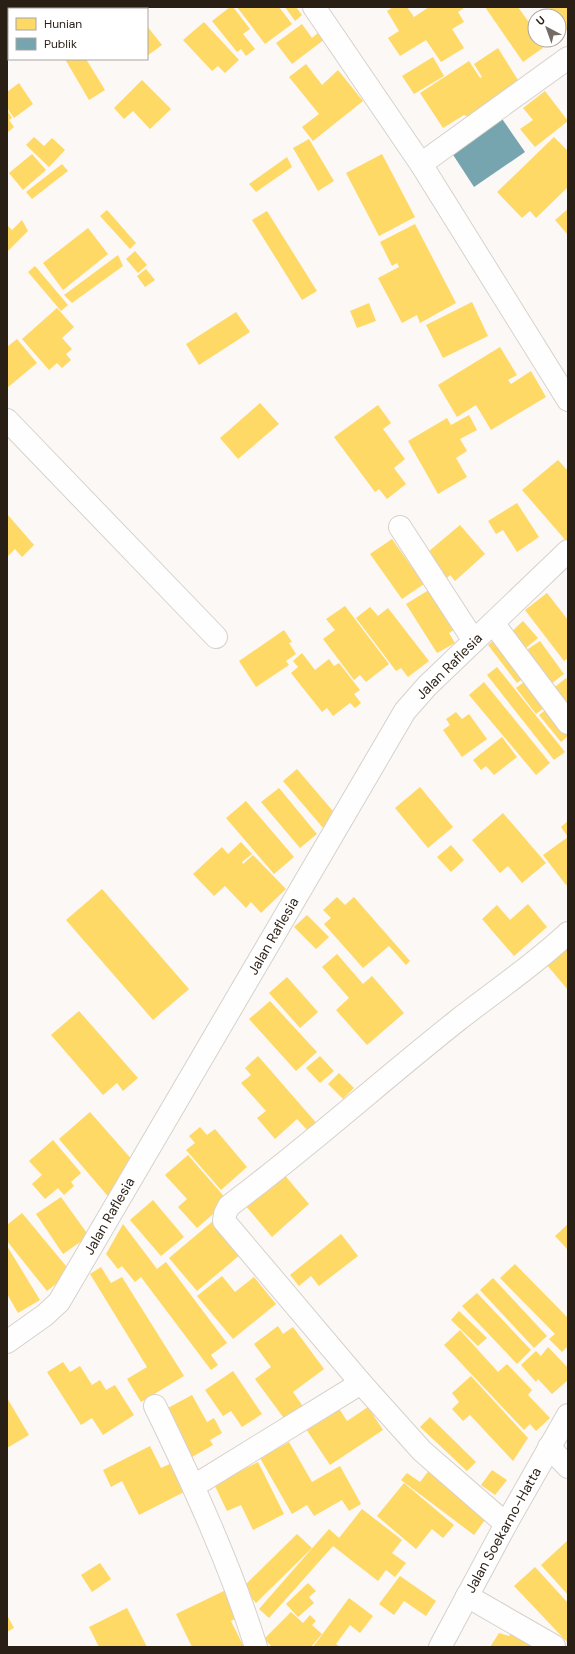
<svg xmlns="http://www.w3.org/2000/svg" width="575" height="1654" viewBox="0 0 575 1654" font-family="'DM Sans',sans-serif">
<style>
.homes{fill:#ffd966}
.public{fill:#76a5af}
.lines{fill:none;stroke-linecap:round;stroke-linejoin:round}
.minor-casing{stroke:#d7d1cb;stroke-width:24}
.major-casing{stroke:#d7d1cb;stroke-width:24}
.minor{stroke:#fefefe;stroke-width:22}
.major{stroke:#fefefe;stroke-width:22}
.labels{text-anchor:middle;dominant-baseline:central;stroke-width:4;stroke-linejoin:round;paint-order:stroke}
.street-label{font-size:14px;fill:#2a1f15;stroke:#fff}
</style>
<rect width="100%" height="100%" fill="#fbf8f6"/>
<g class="homes">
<polygon points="36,7 50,7 51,9 38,9"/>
<polygon points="230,7 233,7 250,29 243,34 255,49 246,56 241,49 237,52 212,21"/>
<polygon points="237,7 279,7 292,24 265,44"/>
<polygon points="285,7 296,7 302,15 295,21"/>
<polygon points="393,7 407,7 414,17 429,7 465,7 458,12 464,22 452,29 464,48 441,62 426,40 400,56 388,38 399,31 387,11"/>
<polygon points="485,7 518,7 528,21 541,11 545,16 535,16 535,40 554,40 523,62"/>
<polygon points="549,7 568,7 568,29 565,31 559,22 559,16 555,16"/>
<polygon points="204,22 239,60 225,73 218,66 212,71 183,40"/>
<polygon points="302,24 312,38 319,32 325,39 292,64 276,43"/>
<polygon points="147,26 162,45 147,56"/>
<polygon points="498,48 521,85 470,118 464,115 443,128 420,93 469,61 480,78 482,77 474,64"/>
<polygon points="433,57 444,76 414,94 402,76"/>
<polygon points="65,59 86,59 105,90 89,100"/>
<polygon points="306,64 322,85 338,70 363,101 313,141 302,127 319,114 289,77"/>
<polygon points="142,80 171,109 150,129 133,111 124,119 114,108"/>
<polygon points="19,83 33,104 14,118 7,108 7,92"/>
<polygon points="545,91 568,121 535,147 520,129 533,120 523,108"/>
<polygon points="7,110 12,118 9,120 14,127 7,133"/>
<polygon points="34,137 44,146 52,138 65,150 49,167 26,145"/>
<polygon points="554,137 568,151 568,189 567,188 536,218 530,211 522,218 497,192"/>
<polygon points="309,139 334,181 318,191 293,148"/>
<polygon points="32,154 46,170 23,190 9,173"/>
<polygon points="382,154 415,217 379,236 346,173"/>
<polygon points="287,157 292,167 256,192 249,184"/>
<polygon points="62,164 68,171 32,199 26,192"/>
<polygon points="568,209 568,235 555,220"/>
<polygon points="107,210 136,243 130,249 100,216"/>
<polygon points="267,211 317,291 302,300 252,220"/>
<polygon points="22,220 28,231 7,252 7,225 12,230"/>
<polygon points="415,224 456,303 420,323 417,315 402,323 378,278 399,267 397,263 392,266 380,242"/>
<polygon points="88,228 108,254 63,290 43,263"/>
<polygon points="135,251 147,265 138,273 126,259"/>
<polygon points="118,255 123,266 72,303 64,295"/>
<polygon points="35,266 68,305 61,311 28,272"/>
<polygon points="146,269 155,280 145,287 137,276"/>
<polygon points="472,302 488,336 443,358 426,325"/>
<polygon points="369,303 376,321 357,328 350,311"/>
<polygon points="57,308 74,327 62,338 72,349 66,354 71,360 62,368 57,363 49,370 22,339"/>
<polygon points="236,312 250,332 199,365 186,344"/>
<polygon points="17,339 37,363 7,388 7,347"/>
<polygon points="500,347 517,375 508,380 511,384 531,371 546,397 491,430 476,405 457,417 438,385"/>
<polygon points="260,403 279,424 238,459 220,438"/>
<polygon points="378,405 391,423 383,429 405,459 394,468 406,484 387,499 379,489 375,492 334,437"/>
<polygon points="469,415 477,430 460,439 467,451 456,458 467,477 438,494 408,441 447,418 451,425"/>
<polygon points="558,460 568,471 568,541 567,542 522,490"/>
<polygon points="517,503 539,537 517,552 503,530 496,534 488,521"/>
<polygon points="7,514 34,545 22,557 15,549 7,557"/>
<polygon points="460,525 485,554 455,581 450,575 443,582 422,557"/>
<polygon points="392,539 424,584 402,599 370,554"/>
<polygon points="432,588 457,628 449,633 455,643 437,653 406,604"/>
<polygon points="547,593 568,620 568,658 564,661 525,610"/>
<polygon points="345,606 389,664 366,682 360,675 354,680 323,639 335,630 326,619"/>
<polygon points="370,607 378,616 388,608 429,661 408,677 401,668 396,671 356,618"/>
<polygon points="523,621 538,638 521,652 507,636"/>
<polygon points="284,630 292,642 289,643 296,654 286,661 289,665 256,687 239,661"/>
<polygon points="498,637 528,675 517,683 488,645"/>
<polygon points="540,641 564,674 547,687 522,653"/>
<polygon points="302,653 315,670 329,659 334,666 339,663 360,690 354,694 361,703 355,708 350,703 333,716 327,708 322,712 291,673 298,667 293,661"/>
<polygon points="497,667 565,752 554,760 487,675"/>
<polygon points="566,678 568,680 568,715 550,691"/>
<polygon points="528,679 548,705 536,714 516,688"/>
<polygon points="484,682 550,763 536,775 469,695"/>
<polygon points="548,708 568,733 568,736 561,742 539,715"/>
<polygon points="456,712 462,719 469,714 487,739 462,757 443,730 450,725 446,719"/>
<polygon points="502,737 517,757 494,775 486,766 481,770 473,760"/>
<polygon points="297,769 338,817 324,829 283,781"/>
<polygon points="420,787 453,827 428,848 395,808"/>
<polygon points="279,788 317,834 300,848 261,802"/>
<polygon points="246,801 294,857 274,874 226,818"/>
<polygon points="503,813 546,863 522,883 508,866 500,873 472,840"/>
<polygon points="568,821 568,884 566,885 543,855 568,837 561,827"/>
<polygon points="241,842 252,854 242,862 243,864 253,855 286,889 261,913 251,902 246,908 225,886 214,896 193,874 222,847 228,854"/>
<polygon points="451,845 464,860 451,872 437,857"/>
<polygon points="102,889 189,989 153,1020 66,920"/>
<polygon points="337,897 345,905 354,897 410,961 406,965 389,946 363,968 324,924 331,918 323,910"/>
<polygon points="528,904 547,927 514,956 482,919 497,905 510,920"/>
<polygon points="307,915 329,937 316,949 294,927"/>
<polygon points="568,948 568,990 547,965"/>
<polygon points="337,954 363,984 372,976 404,1013 367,1045 336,1010 349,998 322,967"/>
<polygon points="287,977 318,1012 300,1028 269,993"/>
<polygon points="270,1001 317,1052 296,1071 249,1019"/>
<polygon points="79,1011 138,1078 123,1091 117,1083 103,1095 51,1035"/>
<polygon points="258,1056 319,1126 310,1133 297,1119 275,1139 257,1118 266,1111 241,1083 251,1075 245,1068"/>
<polygon points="320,1056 334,1071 320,1083 306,1068"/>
<polygon points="339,1073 354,1088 343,1099 328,1084"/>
<polygon points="90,1112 134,1162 112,1201 59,1139"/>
<polygon points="200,1127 207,1135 215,1129 247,1167 221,1190 186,1150 195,1143 189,1136"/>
<polygon points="53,1140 81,1173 71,1182 74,1186 64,1195 58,1188 45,1199 32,1184 42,1175 29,1161"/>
<polygon points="188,1155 228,1201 197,1228 178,1207 187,1199 165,1175"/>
<polygon points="282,1172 309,1204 272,1237 245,1205"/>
<polygon points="61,1197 89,1236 63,1254 36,1214"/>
<polygon points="153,1200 184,1237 161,1256 130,1220"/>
<polygon points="22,1213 71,1272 47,1291 7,1241 7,1225"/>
<polygon points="213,1221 241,1254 197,1291 169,1258"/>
<polygon points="123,1224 157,1269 166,1262 227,1343 211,1355 218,1365 211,1370 141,1277 135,1282 122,1266 118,1269 106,1254"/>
<polygon points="568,1224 568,1250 555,1236"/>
<polygon points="341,1234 358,1256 319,1286 311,1276 299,1286 290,1275"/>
<polygon points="7,1246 40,1300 18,1313 7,1294"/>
<polygon points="515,1264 568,1318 568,1348 567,1347 562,1352 549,1339 555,1334 500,1278"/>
<polygon points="101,1267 111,1283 122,1277 184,1376 141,1402 127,1379 147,1367 90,1274"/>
<polygon points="222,1276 235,1292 254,1277 276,1304 233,1339 197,1296"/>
<polygon points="493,1278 547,1336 534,1348 480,1290"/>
<polygon points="477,1293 531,1350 517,1364 462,1306"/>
<polygon points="459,1311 487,1338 478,1346 451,1320"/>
<polygon points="278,1326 283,1334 293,1327 324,1369 293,1392 304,1408 286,1421 255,1379 271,1367 254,1344"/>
<polygon points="460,1330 498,1372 507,1364 532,1390 528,1395 550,1418 536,1431 530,1424 524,1430 444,1345"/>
<polygon points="548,1347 568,1368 568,1380 552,1394 538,1379 536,1382 521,1365 536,1351 541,1356"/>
<polygon points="63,1362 70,1372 80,1366 92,1385 100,1380 106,1390 115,1385 134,1415 103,1435 92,1418 81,1425 47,1372"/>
<polygon points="233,1371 262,1414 242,1427 231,1411 223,1416 205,1390"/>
<polygon points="471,1376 528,1438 513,1461 470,1415 463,1421 452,1409 459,1402 452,1393"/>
<polygon points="192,1395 207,1422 214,1418 222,1433 210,1440 213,1445 192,1457 166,1409"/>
<polygon points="7,1398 29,1435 7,1448"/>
<polygon points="338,1407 347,1421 368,1407 383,1430 330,1465 306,1429"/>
<polygon points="430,1417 476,1462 467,1471 420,1427"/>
<polygon points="289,1442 312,1482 340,1466 361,1504 349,1511 342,1500 314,1516 307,1505 292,1514 260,1458"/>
<polygon points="150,1446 161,1468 172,1463 186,1491 139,1515 122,1481 111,1487 103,1470"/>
<polygon points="258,1462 284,1514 253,1530 241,1505 227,1511 214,1484"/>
<polygon points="431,1468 490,1513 474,1535 401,1480 407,1473 420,1482"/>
<polygon points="492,1470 507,1480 495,1495 481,1485"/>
<polygon points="404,1483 454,1525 443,1538 432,1529 416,1549 377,1516"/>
<polygon points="362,1509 402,1540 392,1553 406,1563 395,1577 386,1570 378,1581 333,1546 269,1618 259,1609 329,1529 339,1538"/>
<polygon points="297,1534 312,1548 256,1603 242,1588"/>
<polygon points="567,1541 568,1542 568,1595 541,1565"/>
<polygon points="100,1563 111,1579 92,1592 81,1575"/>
<polygon points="535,1567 568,1603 568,1643 514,1586"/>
<polygon points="400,1576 436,1601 426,1616 404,1601 394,1615 379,1604"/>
<polygon points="308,1583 316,1591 309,1597 314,1603 298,1617 286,1604"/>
<polygon points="228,1589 241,1616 231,1621 244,1647 192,1647 176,1614"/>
<polygon points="349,1598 373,1616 360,1633 350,1625 336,1644 340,1647 313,1647"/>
<polygon points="127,1608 147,1647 99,1647 89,1627"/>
<polygon points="291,1612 303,1623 310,1615 316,1621 312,1625 322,1634 311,1647 272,1647 264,1639"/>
<polygon points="7,1615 14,1628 7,1632"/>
<polygon points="515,1628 545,1647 490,1647 499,1633 509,1636"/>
</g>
<polygon class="public" points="498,113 525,152 474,187 448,147"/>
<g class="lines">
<defs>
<g id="minor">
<polyline points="421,164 568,58"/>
<polyline points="7,420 216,637"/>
<polyline points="400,527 474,641"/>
<polyline points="493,623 568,723"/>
<polyline points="7,1342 45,1315 59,1302 405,711 427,686 568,551"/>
<path d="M155,1406C193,1484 230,1564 256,1647"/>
<polyline points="549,1447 568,1467"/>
<polyline points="194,1486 361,1383"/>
<path d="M506,1524L422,1451L361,1383L224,1221L225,1214L229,1206C308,1147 381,1081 458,1020C495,991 534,965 568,933"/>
<polyline points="467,1596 554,1646"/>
</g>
<g id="major">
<polyline points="314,7 421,164 568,400"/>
<polyline points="440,1647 506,1524 568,1415"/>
</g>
</defs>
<use href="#minor" class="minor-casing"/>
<use href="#major" class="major-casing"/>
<use href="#minor" class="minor"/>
<use href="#major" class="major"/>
</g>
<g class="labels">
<g class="street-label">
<text transform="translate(449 666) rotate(-45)">Jalan Raflesia</text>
<text transform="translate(273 936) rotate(-60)">Jalan Raflesia</text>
<text transform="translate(109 1216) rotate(-60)">Jalan Raflesia</text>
<text transform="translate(503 1530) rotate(-61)">Jalan Soekarno-Hatta</text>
</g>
</g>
<rect width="575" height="1654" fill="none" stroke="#2a1f15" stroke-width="16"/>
<rect x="8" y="8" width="140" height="52" fill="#ffffff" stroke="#aaa5a1"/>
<rect x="16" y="18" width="20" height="12" fill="#ffd966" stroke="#aaa5a1"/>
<text x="44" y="28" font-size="12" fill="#2a1f15">Hunian</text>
<rect x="16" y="38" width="20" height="12" fill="#76a5af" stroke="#aaa5a1"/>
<text x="44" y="48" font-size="12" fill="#2a1f15">Publik</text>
<g transform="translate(547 28) rotate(319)"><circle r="19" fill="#ffffff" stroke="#aaa5a1"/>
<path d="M0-3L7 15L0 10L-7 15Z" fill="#736b64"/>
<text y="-6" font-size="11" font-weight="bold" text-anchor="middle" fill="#2a1f15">U</text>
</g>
</svg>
